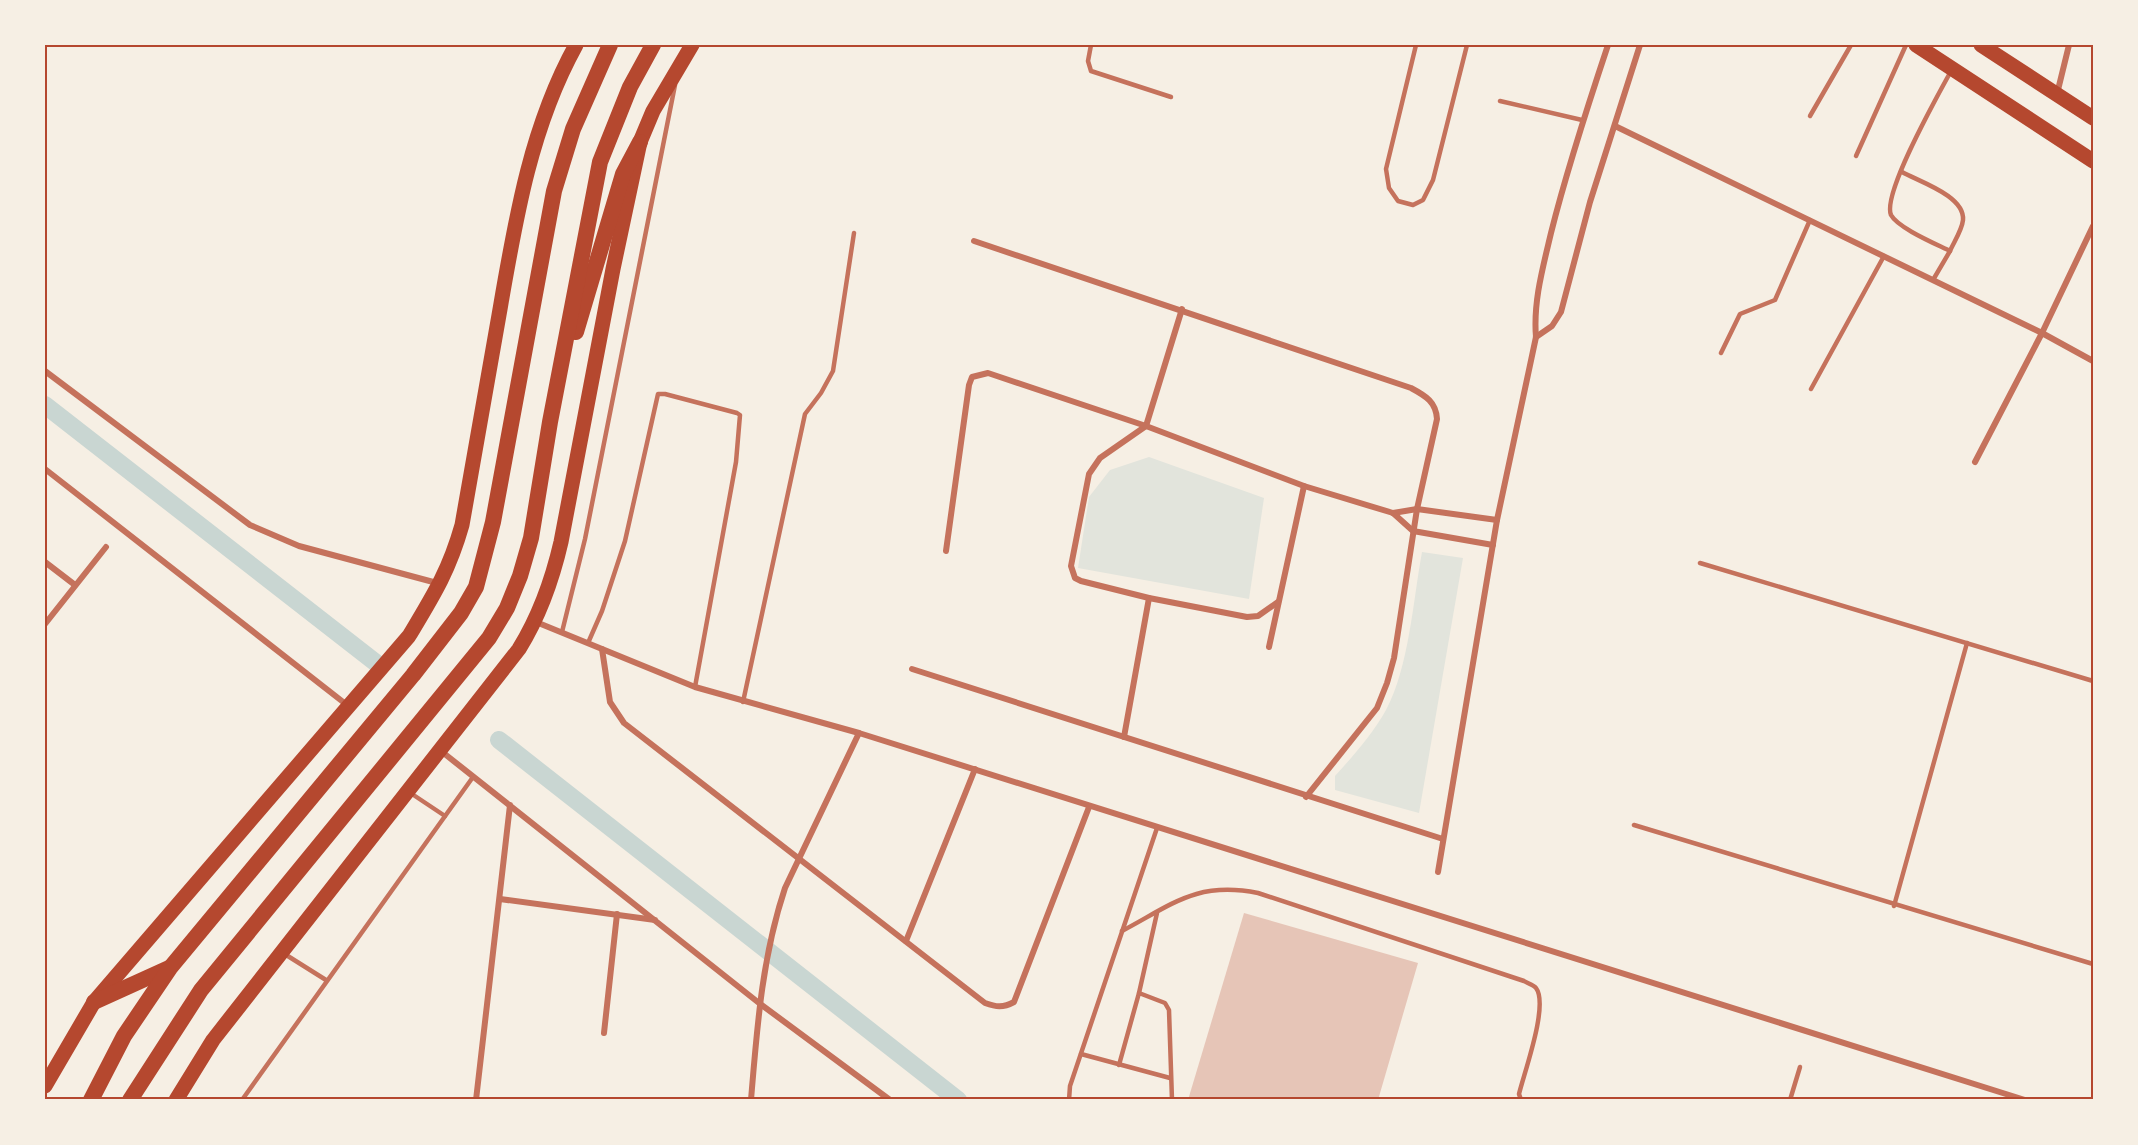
<svg xmlns="http://www.w3.org/2000/svg" width="2138" height="1145" viewBox="0 0 2138 1145" font-family="Roboto,sans-serif">
<style>
.green{fill:#e2e4dc}
.lines{fill:none;stroke-linecap:round;stroke-linejoin:round}
.canal{stroke:#c9d6d2;stroke-width:18}
.building{fill:#e6c5b7}
.service{stroke:#c5725c;stroke-width:4.5}
.minor{stroke:#c5725c;stroke-width:6}
.primary{stroke:#b5482f;stroke-width:15}
.trunk{stroke:#b5482f;stroke-width:16}
.neatline{fill:none;stroke:#b5482f;stroke-width:2}
</style>
<rect width="100%" height="100%" fill="#f6efe4"/>
<g class="green">
<polygon points="1149,457 1264,498 1249,599 1078,568 1089,497 1110,470"/>
<path d="M1422,552L1463,558L1419,813L1335,790V776C1354,755 1372,735 1386,710C1409,667 1413,601 1422,552Z"/>
</g>
<g class="lines">
<g class="canal">
<polyline points="45,405 380,666"/>
<polyline points="499,740 958,1100"/>
</g>
</g>
<polygon class="building" points="1244,913 1418,963 1378,1100 1188,1100"/>
<g class="lines">
<g class="service">
<polyline points="1091,45 1088,61 1091,71 1171,97"/>
<polyline points="1416,45 1386,169 1389,188 1398,201 1413,205 1423,200 1433,180 1467,45"/>
<polyline points="1500,101 1582,120"/>
<polyline points="1810,116 1851,45"/>
<polyline points="1856,156 1906,45"/>
<path d="M1902,172C1920,182 1965,196 1963,220C1962,230 1954,242 1950,251"/>
<path d="M1933,280L1950,251C1936,244 1898,228 1891,215C1882,194 1938,95 1951,71"/>
<polyline points="1721,353 1740,314 1775,300 1810,220"/>
<polyline points="1811,389 1884,256"/>
<polyline points="1700,563 2093,681"/>
<polyline points="562,632 585,539 675,85"/>
<polyline points="588,643 602,611 625,541 658,394 665,394 737,413 740,415 736,462 695,687"/>
<polyline points="743,702 805,414 821,393 833,371 854,233"/>
<polyline points="409,792 445,816"/>
<polyline points="1634,825 2093,964"/>
<polyline points="1894,906 1967,643"/>
<path d="M1122,931C1173,904 1197,881 1258,893L1524,981C1527,983 1534,985 1536,988C1549,1005 1524,1073 1519,1094L1521,1100"/>
<polyline points="283,953 326,980"/>
<polyline points="1139,993 1157,913"/>
<polyline points="1081,1054 1170,1078"/>
<polyline points="1119,1065 1139,993 1165,1003 1169,1010 1172,1100"/>
<polyline points="242,1100 473,777"/>
<polyline points="1069,1100 1070,1086 1157,828"/>
<polyline points="1790,1100 1800,1067"/>
</g>
<g class="minor">
<polyline points="2057,94 2069,45"/>
<polyline points="1615,126 2042,333 2093,361"/>
<path d="M974,241L1411,388C1426,396 1436,402 1437,419L1417,509L1394,658L1387,683L1377,708L1306,797"/>
<polyline points="1182,309 1146,426 1100,458 1089,474 1071,566 1075,578 1081,581 1149,598 1247,617 1258,616 1278,602"/>
<polyline points="1536,337 1552,326 1561,312 1590,202 1640,45"/>
<polyline points="45,371 250,525 299,546 437,583"/>
<polyline points="1975,462 2042,333 2093,226"/>
<polyline points="45,469 347,705"/>
<polyline points="1393,513 1417,509 1497,520"/>
<polyline points="946,551 969,385 972,377 988,373 1146,426 1304,486 1393,513 1413,531 1493,545"/>
<polyline points="45,562 75,585"/>
<polyline points="536,622 695,687 859,733 2025,1100"/>
<polyline points="45,624 106,547"/>
<polyline points="1269,647 1304,486"/>
<path d="M602,649L610,702L624,723L985,1003C996,1007 1003,1008 1014,1002L1089,807"/>
<polyline points="912,669 1443,839"/>
<polyline points="1124,737 1149,598"/>
<polyline points="441,751 759,1003 890,1100"/>
<path d="M1438,872L1497,520L1536,337C1533,302 1543,267 1551,233C1567,169 1587,108 1608,45"/>
<polyline points="500,899 655,920"/>
<polyline points="906,941 975,769"/>
<polyline points="604,1033 617,914"/>
<polyline points="476,1100 510,805"/>
<path d="M751,1100C757,1028 762,957 785,888L859,733"/>
</g>
<g class="primary">
<polyline points="1916,45 2093,161"/>
<polyline points="1981,45 2093,118"/>
<path d="M45,1086L94,1002L409,636C433,596 449,571 462,525C474,455 487,385 499,315C515,222 530,128 576,45"/>
<path d="M176,1100L213,1040L519,649C540,615 552,581 561,542L613,269L640,142L653,111L692,45"/>
</g>
<g class="trunk">
<polyline points="576,332 623,174 640,142"/>
<polyline points="94,1002 169,968"/>
<polyline points="91,1100 124,1036 170,968 413,675 461,613 476,587 493,522 554,191 573,129 610,45"/>
<polyline points="130,1100 201,990 489,638 507,608 520,576 531,538 550,422 600,162 630,87 653,45"/>
</g>
</g>
<rect width="2138" height="1145" fill="none" stroke="#f6efe4" stroke-width="93"/>
<rect x="46" y="46" width="2046" height="1052" class="neatline"/>
</svg>
